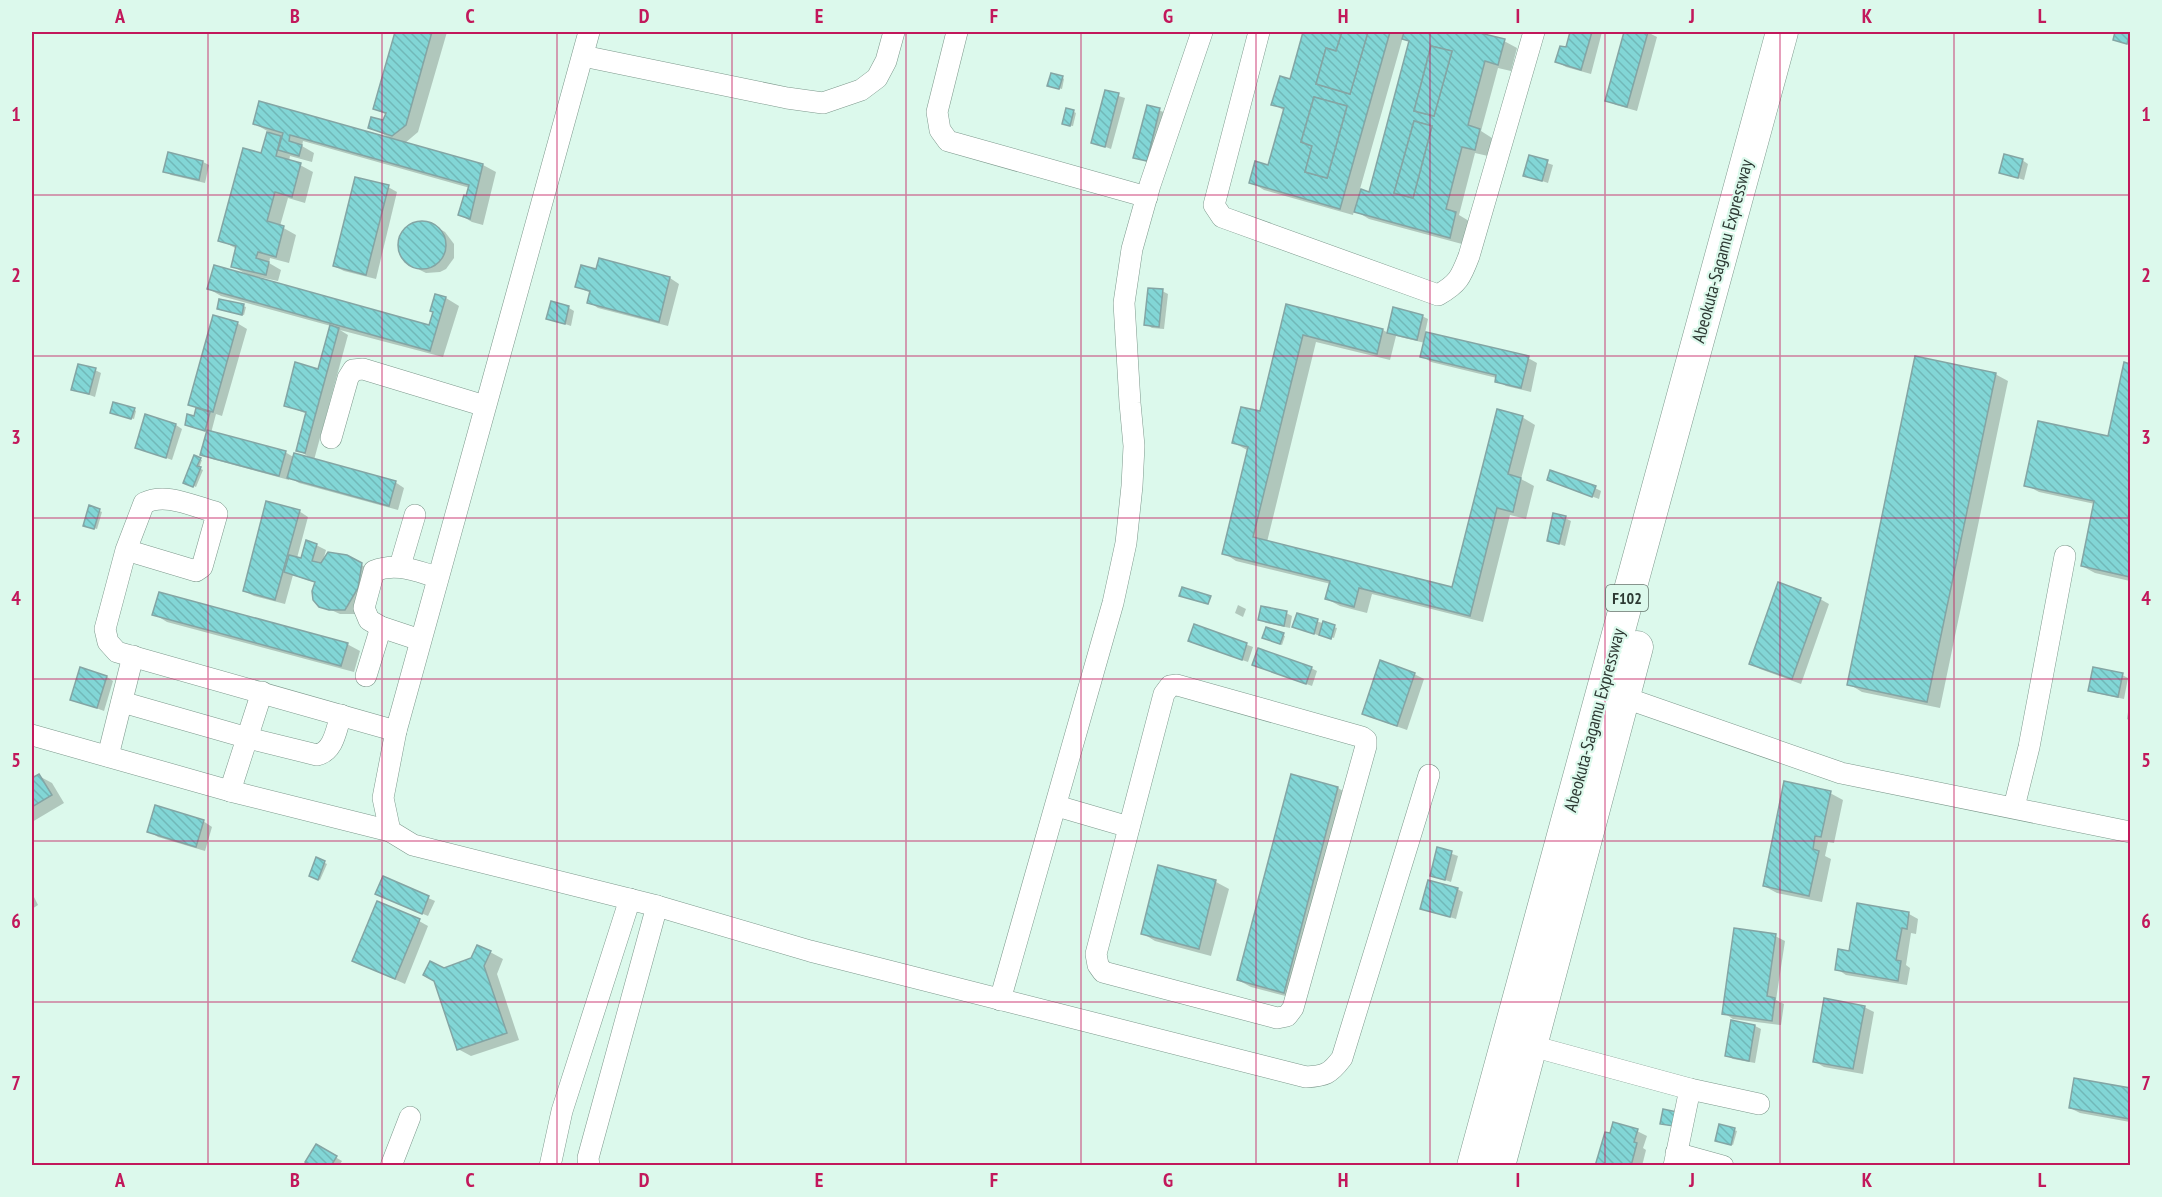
<svg xmlns="http://www.w3.org/2000/svg" width="2162" height="1197" viewBox="0 0 2162 1197" font-family="'PT Sans Narrow',sans-serif">
<style>
.shadow{fill:#0003;fill-rule:evenodd}
.building{fill:url(#building-back-hatch);stroke:#84a5a4;stroke-width:1.5;fill-rule:evenodd}
.lines{fill:none;stroke-linecap:round;stroke-linejoin:round}
.minor-casing{stroke:#7d988c;stroke-width:22}
.highway-casing{stroke:#7d988c;stroke-width:33}
.minor{stroke:#fff;stroke-width:21}
.highway{stroke:#fff;stroke-width:32}
.grid{fill:none;stroke:#c2185b;stroke-width:1.5;stroke-opacity:0.55}
.labels{text-anchor:middle;dominant-baseline:central;stroke-width:4.5;stroke-linejoin:round;paint-order:stroke}
.shield{fill:#dcf9ec;stroke:#62736a;stroke-width:1.5}
.shield-label{font-size:16px;font-weight:bold;fill:#2d3933}
.street-label{font-size:18px;fill:#2d3933;stroke:#dcf9ec}
.neatline{fill:none;stroke:#c2185b;stroke-width:2}
.grid-label{font-size:20px;text-anchor:middle;font-weight:bold;fill:#c2185b}
</style>
<defs>
<pattern id="building-back-hatch" width="6" height="6" patternUnits="userSpaceOnUse" patternTransform="scale(1.5)"><rect width="6" height="6" fill="#82d6d6"/><path d="M-1 5l2 2M0 0l6 6M5-1l2 2" fill="none" stroke="#71b8b8"/></pattern>
</defs>
<rect width="100%" height="100%" fill="#dcf9ec"/>
<g class="shadow">
<polygon points="396,32 447,32 418,132 405,143 483,165 496,172 483,225 472,222 460,215 470,188 303,141 302,146 314,153 312,162 290,156 289,161 300,165 313,172 305,203 288,198 280,226 296,235 289,263 270,258 269,263 281,270 278,281 259,277 259,279 430,327 436,296 446,298 459,306 443,357 340,330 348,335 314,460 395,482 404,488 398,510 299,483 289,477 289,480 212,459 202,454 208,432 186,424 195,417 197,408 189,404 237,323 247,329 222,416 216,414 211,433 285,452 295,458 312,459 298,450 307,414 285,405 319,371 331,326 221,296 209,289 248,275 232,266 237,249 220,240 262,155 269,132 255,124 388,137 370,127 384,122 387,115 375,109"/>
<path d="M1305,32H1471L1504,41L1517,48L1511,71L1498,68L1481,131L1492,138L1488,156L1475,153L1459,215L1469,221L1462,244L1369,219L1354,210L1353,215L1264,190L1251,182L1269,167L1285,111L1273,104L1291,80ZM1403,37L1411,42L1370,193L1360,189Z"/>
<polygon points="1572,32 1602,32 1591,74 1566,67 1557,62 1567,49"/>
<polygon points="1626,32 1647,32 1657,37 1637,111 1616,105 1607,100"/>
<polygon points="2117,32 2130,32 2129,44 2114,39"/>
<polygon points="1062,77 1064,79 1062,89 1051,86"/>
<polygon points="1106,92 1125,98 1111,149 1093,142"/>
<polygon points="1148,106 1166,113 1153,164 1135,157"/>
<polygon points="1074,112 1076,113 1073,126 1066,125"/>
<polygon points="1530,157 1553,165 1548,183 1525,175"/>
<polygon points="2022,160 2028,164 2024,180 2001,172"/>
<polygon points="203,162 209,165 205,183 171,175 165,171"/>
<polygon points="388,187 397,192 376,279 344,271 334,266"/>
<polygon points="429,223 445,232 454,244 454,258 446,269 440,272 426,273 420,270 410,264 401,252 401,238 404,232 415,224"/>
<polygon points="600,260 670,278 679,284 668,326 598,308 589,302 591,293 577,287 597,271"/>
<polygon points="1162,291 1168,294 1164,329 1152,328 1146,324"/>
<polygon points="243,306 246,307 244,315 221,310"/>
<polygon points="1287,306 1383,330 1388,333 1422,316 1428,319 1425,333 1528,358 1537,363 1531,392 1506,386 1497,381 1497,378 1431,362 1422,356 1425,343 1396,336 1390,360 1316,342 1267,542 1453,589 1522,417 1535,425 1521,479 1534,486 1526,519 1510,515 1483,622 1372,594 1367,613 1340,606 1327,599 1331,584 1236,561 1224,553 1249,451 1234,443 1261,413"/>
<polygon points="569,308 574,311 571,326 548,318"/>
<polygon points="2125,364 2130,365 2130,581 2095,573 2082,566 2095,504 2039,492 2026,485 2109,438"/>
<polygon points="95,370 101,373 95,397 73,389"/>
<polygon points="1995,374 2008,381 1940,708 1862,692 1849,684"/>
<polygon points="134,409 136,411 134,419 114,413"/>
<polygon points="176,425 182,429 172,460 137,447"/>
<polygon points="195,457 202,460 199,468 203,470 196,487 185,482"/>
<polygon points="1548,480 1595,488 1601,491 1599,499"/>
<polygon points="90,507 102,512 97,529 87,526"/>
<polygon points="299,511 308,517 297,558 302,560 316,545 326,550 323,561 346,557 371,570 368,594 355,614 340,614 320,605 316,583 293,575 285,604 254,596 244,591"/>
<polygon points="1565,518 1571,521 1565,546 1548,540"/>
<polygon points="1820,599 1829,604 1801,684 1760,669 1751,664"/>
<polygon points="1238,605 1246,609 1243,617 1235,613"/>
<polygon points="1286,613 1292,616 1290,628 1266,623 1260,619"/>
<polygon points="154,614 347,644 360,651 354,672 167,622"/>
<polygon points="1298,615 1337,628 1334,638 1322,634 1320,636 1294,626"/>
<polygon points="1195,626 1253,647 1248,662 1196,644"/>
<polygon points="1283,635 1285,636 1282,645 1266,639"/>
<polygon points="1254,665 1311,668 1317,671 1312,686"/>
<polygon points="1414,674 1424,679 1407,730 1373,718 1364,713"/>
<polygon points="2122,675 2128,678 2124,699 2096,693 2090,690"/>
<polygon points="107,677 113,681 104,711 72,699"/>
<polygon points="2130,699 2130,721 2127,719"/>
<polygon points="39,776 52,783 64,803 32,822 32,780"/>
<polygon points="1338,788 1350,795 1297,999 1251,987 1238,980"/>
<polygon points="1830,793 1843,800 1834,843 1828,842 1825,856 1831,859 1822,902 1777,893 1764,886"/>
<polygon points="203,821 212,827 205,851 158,837 149,831"/>
<polygon points="1438,849 1458,856 1451,882 1431,875"/>
<polygon points="317,859 327,864 320,880 311,875"/>
<polygon points="1159,867 1216,882 1229,889 1211,956 1155,941 1142,933"/>
<polygon points="383,878 435,901 428,916 383,897"/>
<polygon points="1457,889 1463,892 1456,919 1422,908"/>
<polygon points="32,893 38,905 32,909"/>
<polygon points="1859,905 1909,914 1918,919 1916,934 1911,933 1906,965 1910,968 1907,985 1846,975 1837,969 1851,953"/>
<polygon points="419,921 428,926 405,984 354,961"/>
<polygon points="1775,936 1785,941 1776,1000 1784,1004 1781,1025 1733,1019 1724,1013"/>
<polygon points="490,952 503,959 497,974 519,1040 471,1056 458,1049 443,969"/>
<polygon points="1864,1007 1874,1012 1863,1074 1824,1067 1814,1061"/>
<polygon points="1755,1026 1761,1029 1755,1063 1733,1059 1727,1056"/>
<polygon points="2075,1080 2130,1089 2130,1122 2080,1113 2070,1108"/>
<polygon points="1734,1130 1737,1131 1733,1145 1720,1141"/>
<polygon points="1637,1131 1647,1136 1643,1148 1646,1150 1642,1166 1596,1166"/>
<polygon points="316,1146 342,1161 339,1166 314,1166"/>
</g>
<g class="building">
<polygon points="395,32 432,32 406,125 392,136 368,128 371,117 383,120 386,113 373,109"/>
<path d="M1303,32H1342L1336,51L1326,48L1316,84L1350,94L1368,32H1390L1340,209L1249,183L1255,161L1268,165L1284,108L1271,105L1280,76L1290,79ZM1314,97L1347,106L1327,178L1305,172L1312,146L1301,142Z"/>
<polygon points="1342,32 1368,32 1350,94 1316,84 1326,48 1336,51"/>
<path d="M1404,32H1476L1505,39L1498,65L1485,61L1468,125L1480,129L1475,150L1462,147L1446,209L1456,212L1450,238L1354,212L1361,189L1369,192L1409,41L1402,39ZM1431,46L1452,51L1434,116L1414,111ZM1414,121L1432,126L1413,198L1394,193Z"/>
<polygon points="1570,32 1592,32 1581,70 1555,62 1560,46 1566,47"/>
<polygon points="1624,32 1648,32 1627,107 1605,101"/>
<polygon points="2115,32 2130,32 2127,44 2113,40"/>
<polygon points="1431,46 1452,51 1434,116 1414,111"/>
<polygon points="1051,73 1063,76 1059,89 1047,86"/>
<polygon points="1105,90 1119,93 1105,147 1091,143"/>
<polygon points="1314,97 1347,106 1327,178 1305,172 1312,146 1301,142"/>
<polygon points="259,101 483,164 470,219 458,215 464,195 466,196 469,185 290,135 289,141 302,145 299,156 278,150 283,133 253,124"/>
<polygon points="1147,105 1160,108 1147,161 1133,158"/>
<polygon points="1066,108 1074,110 1070,126 1062,124"/>
<polygon points="1414,121 1432,126 1413,198 1394,193"/>
<polygon points="267,132 281,136 276,156 301,163 292,197 275,192 267,221 284,226 276,257 258,252 256,258 269,262 266,275 231,267 236,246 218,241 243,148 261,153"/>
<polygon points="168,152 203,161 199,180 163,172"/>
<polygon points="2004,154 2023,159 2018,178 1999,173"/>
<polygon points="1529,155 1548,160 1542,181 1523,176"/>
<polygon points="355,177 389,185 366,275 333,266"/>
<circle cx="422" cy="245" r="24"/>
<polygon points="599,258 670,277 659,322 587,303 590,291 575,287 581,265 596,269"/>
<polygon points="214,265 429,325 433,312 430,311 435,294 446,297 430,351 207,289"/>
<polygon points="1148,288 1163,289 1159,327 1144,325"/>
<polygon points="219,299 244,304 242,315 217,309"/>
<polygon points="551,301 569,306 565,324 546,319"/>
<polygon points="1286,304 1383,329 1377,354 1303,335 1253,537 1452,587 1497,409 1523,416 1508,474 1521,478 1513,512 1497,508 1470,616 1359,588 1354,607 1325,599 1330,581 1222,554 1248,447 1232,443 1241,407 1260,411"/>
<polygon points="1393,307 1423,315 1417,340 1387,333"/>
<polygon points="213,315 238,322 213,412 188,405"/>
<polygon points="330,325 339,328 305,453 296,451 306,412 284,406 295,362 318,369"/>
<polygon points="1426,332 1529,356 1521,388 1495,382 1496,375 1420,357"/>
<polygon points="1915,356 1996,373 1927,702 1847,685"/>
<polygon points="2124,362 2130,364 2130,577 2081,566 2094,501 2024,486 2038,421 2108,436"/>
<polygon points="78,364 96,368 89,394 71,390"/>
<polygon points="113,402 135,408 131,419 110,413"/>
<polygon points="196,408 210,412 205,431 185,425 187,414 194,416"/>
<polygon points="145,414 176,424 166,458 135,448"/>
<polygon points="207,430 286,451 279,476 200,455"/>
<polygon points="294,453 396,481 389,506 287,478"/>
<polygon points="194,455 201,458 197,466 201,467 193,487 183,483"/>
<polygon points="1550,470 1596,486 1592,497 1547,480"/>
<polygon points="266,501 300,510 275,600 243,591"/>
<polygon points="89,505 100,509 94,529 83,526"/>
<polygon points="1553,513 1566,516 1559,544 1547,541"/>
<polygon points="306,540 317,544 312,561 321,563 328,552 347,555 362,563 358,588 345,610 329,610 319,607 313,600 312,591 315,582 284,572 289,555 301,558"/>
<polygon points="1778,582 1821,598 1792,679 1749,664"/>
<polygon points="1182,587 1211,596 1208,604 1179,596"/>
<polygon points="159,592 348,643 341,666 152,615"/>
<polygon points="1261,606 1287,611 1284,626 1258,620"/>
<polygon points="1297,613 1318,619 1314,634 1292,627"/>
<polygon points="1323,621 1335,625 1331,639 1319,635"/>
<polygon points="1194,624 1247,643 1242,660 1188,641"/>
<polygon points="1266,627 1284,633 1280,644 1262,638"/>
<polygon points="1258,648 1312,667 1306,684 1252,665"/>
<polygon points="1380,660 1415,673 1397,726 1362,714"/>
<polygon points="80,667 107,676 97,708 70,700"/>
<polygon points="2093,667 2123,673 2118,697 2088,691"/>
<polygon points="39,774 52,795 32,807 32,778"/>
<polygon points="1291,774 1338,787 1284,993 1237,980"/>
<polygon points="1784,781 1831,791 1821,837 1815,836 1813,849 1819,851 1809,896 1763,886"/>
<polygon points="155,805 204,820 196,847 147,832"/>
<polygon points="1437,847 1452,851 1445,880 1430,876"/>
<polygon points="316,857 325,861 318,880 309,876"/>
<polygon points="1158,865 1216,880 1199,949 1141,934"/>
<polygon points="383,876 429,896 422,914 375,894"/>
<polygon points="1428,880 1458,888 1450,917 1420,909"/>
<polygon points="377,901 420,919 395,979 352,961"/>
<polygon points="1857,903 1909,912 1907,929 1902,928 1896,960 1901,961 1898,981 1835,970 1838,949 1849,951"/>
<polygon points="1734,928 1776,934 1767,996 1775,998 1772,1021 1722,1014"/>
<polygon points="477,945 491,951 484,966 507,1033 457,1050 434,981 423,975 430,961 444,968 471,958"/>
<polygon points="1824,998 1865,1006 1853,1069 1813,1062"/>
<polygon points="1731,1020 1755,1025 1749,1061 1725,1056"/>
<polygon points="2074,1078 2130,1088 2130,1119 2069,1108"/>
<polygon points="1663,1109 1682,1113 1680,1127 1660,1124"/>
<polygon points="1613,1122 1638,1129 1634,1142 1637,1143 1631,1166 1595,1166 1605,1132 1610,1133"/>
<polygon points="1719,1124 1735,1128 1731,1145 1715,1141"/>
<polygon points="316,1144 337,1156 331,1166 311,1166 305,1162"/>
</g>
<g class="lines">
<defs>
<g id="minor">
<path d="M589,32L396,731L383,798L390,831L413,845L657,906L810,951L1306,1077C1325,1076 1330,1074 1342,1058L1429,775"/>
<polyline points="957,32 937,112 940,130 948,141 1147,197"/>
<path d="M1259,32L1214,205L1222,217L1438,295C1458,284 1461,277 1469,256L1534,32"/>
<polyline points="583,56 787,98 823,103 861,90 877,78 886,61 894,32"/>
<polyline points="331,438 348,378 353,370 363,369 485,406"/>
<path d="M126,550L196,571L202,567L217,514L215,512C192,506 166,492 144,503L126,550L105,629L108,642L117,652L396,731"/>
<polyline points="400,566 415,515"/>
<path d="M420,640L381,627L369,620L364,608L374,571C396,562 416,571 437,577"/>
<polyline points="366,676 381,627"/>
<polygon points="1177,685 1362,737 1366,740 1366,746 1293,1008 1287,1016 1277,1018 1103,972 1098,965 1096,954 1164,694 1170,686"/>
<polyline points="1623,697 1841,773 2130,832"/>
<path d="M122,702L248,738L317,755C334,751 336,730 341,715"/>
<polyline points="32,735 230,791 390,831"/>
<polyline points="108,756 133,656"/>
<polyline points="230,791 262,692"/>
<polyline points="1057,806 1129,827"/>
<polyline points="2014,807 2029,747 2065,556"/>
<polyline points="1000,1000 1113,603 1126,543 1132,486 1134,446 1130,403 1124,303 1132,249 1150,185 1202,32"/>
<polyline points="1532,1046 1690,1089 1674,1166"/>
<polyline points="1690,1089 1759,1104"/>
<polyline points="1676,1153 1723,1166"/>
<polyline points="391,1166 410,1117"/>
<polyline points="550,1166 562,1111 630,899"/>
<polyline points="589,1166 588,1158 657,906"/>
</g>
<g id="highway">
<polyline points="1473,1166 1782,32"/>
<polyline points="1499,1166 1637,647"/>
</g>
</defs>
<use href="#minor" class="minor-casing"/>
<use href="#highway" class="highway-casing"/>
<use href="#minor" class="minor"/>
<use href="#highway" class="highway"/>
</g>
<path class="grid" d="M208,32V1166M382,32V1166M557,32V1166M732,32V1166M906,32V1166M1081,32V1166M1256,32V1166M1430,32V1166M1605,32V1166M1780,32V1166M1954,32V1166M32,195H2130M32,356H2130M32,518H2130M32,679H2130M32,841H2130M32,1002H2130"/>
<g class="labels">
<rect class="shield" x="1606" y="585" width="42" height="26" rx="4.5"/>
<g class="shield-label">
<text x="1627" y="598">F102</text>
</g>
<g class="street-label">
<text transform="translate(1722 251) rotate(-75)">Abeokuta-Sagamu Expressway</text>
<text transform="translate(1594 720) rotate(-75)">Abeokuta-Sagamu Expressway</text>
</g>
</g>
<rect width="2162" height="1197" fill="none" stroke="#dcf9ec" stroke-width="66"/>
<rect x="33" y="33" width="2096" height="1131" class="neatline"/>
<g class="grid-label">
<text x="120" y="23">A</text>
<text x="295" y="23">B</text>
<text x="470" y="23">C</text>
<text x="644" y="23">D</text>
<text x="819" y="23">E</text>
<text x="994" y="23">F</text>
<text x="1168" y="23">G</text>
<text x="1343" y="23">H</text>
<text x="1518" y="23">I</text>
<text x="1692" y="23">J</text>
<text x="1867" y="23">K</text>
<text x="2042" y="23">L</text>
<text x="16" y="121">1</text>
<text x="2146" y="121">1</text>
<text x="16" y="282">2</text>
<text x="2146" y="282">2</text>
<text x="16" y="444">3</text>
<text x="2146" y="444">3</text>
<text x="16" y="605">4</text>
<text x="2146" y="605">4</text>
<text x="16" y="767">5</text>
<text x="2146" y="767">5</text>
<text x="16" y="928">6</text>
<text x="2146" y="928">6</text>
<text x="16" y="1090">7</text>
<text x="2146" y="1090">7</text>
<text x="120" y="1187">A</text>
<text x="295" y="1187">B</text>
<text x="470" y="1187">C</text>
<text x="644" y="1187">D</text>
<text x="819" y="1187">E</text>
<text x="994" y="1187">F</text>
<text x="1168" y="1187">G</text>
<text x="1343" y="1187">H</text>
<text x="1518" y="1187">I</text>
<text x="1692" y="1187">J</text>
<text x="1867" y="1187">K</text>
<text x="2042" y="1187">L</text>
</g>
</svg>
